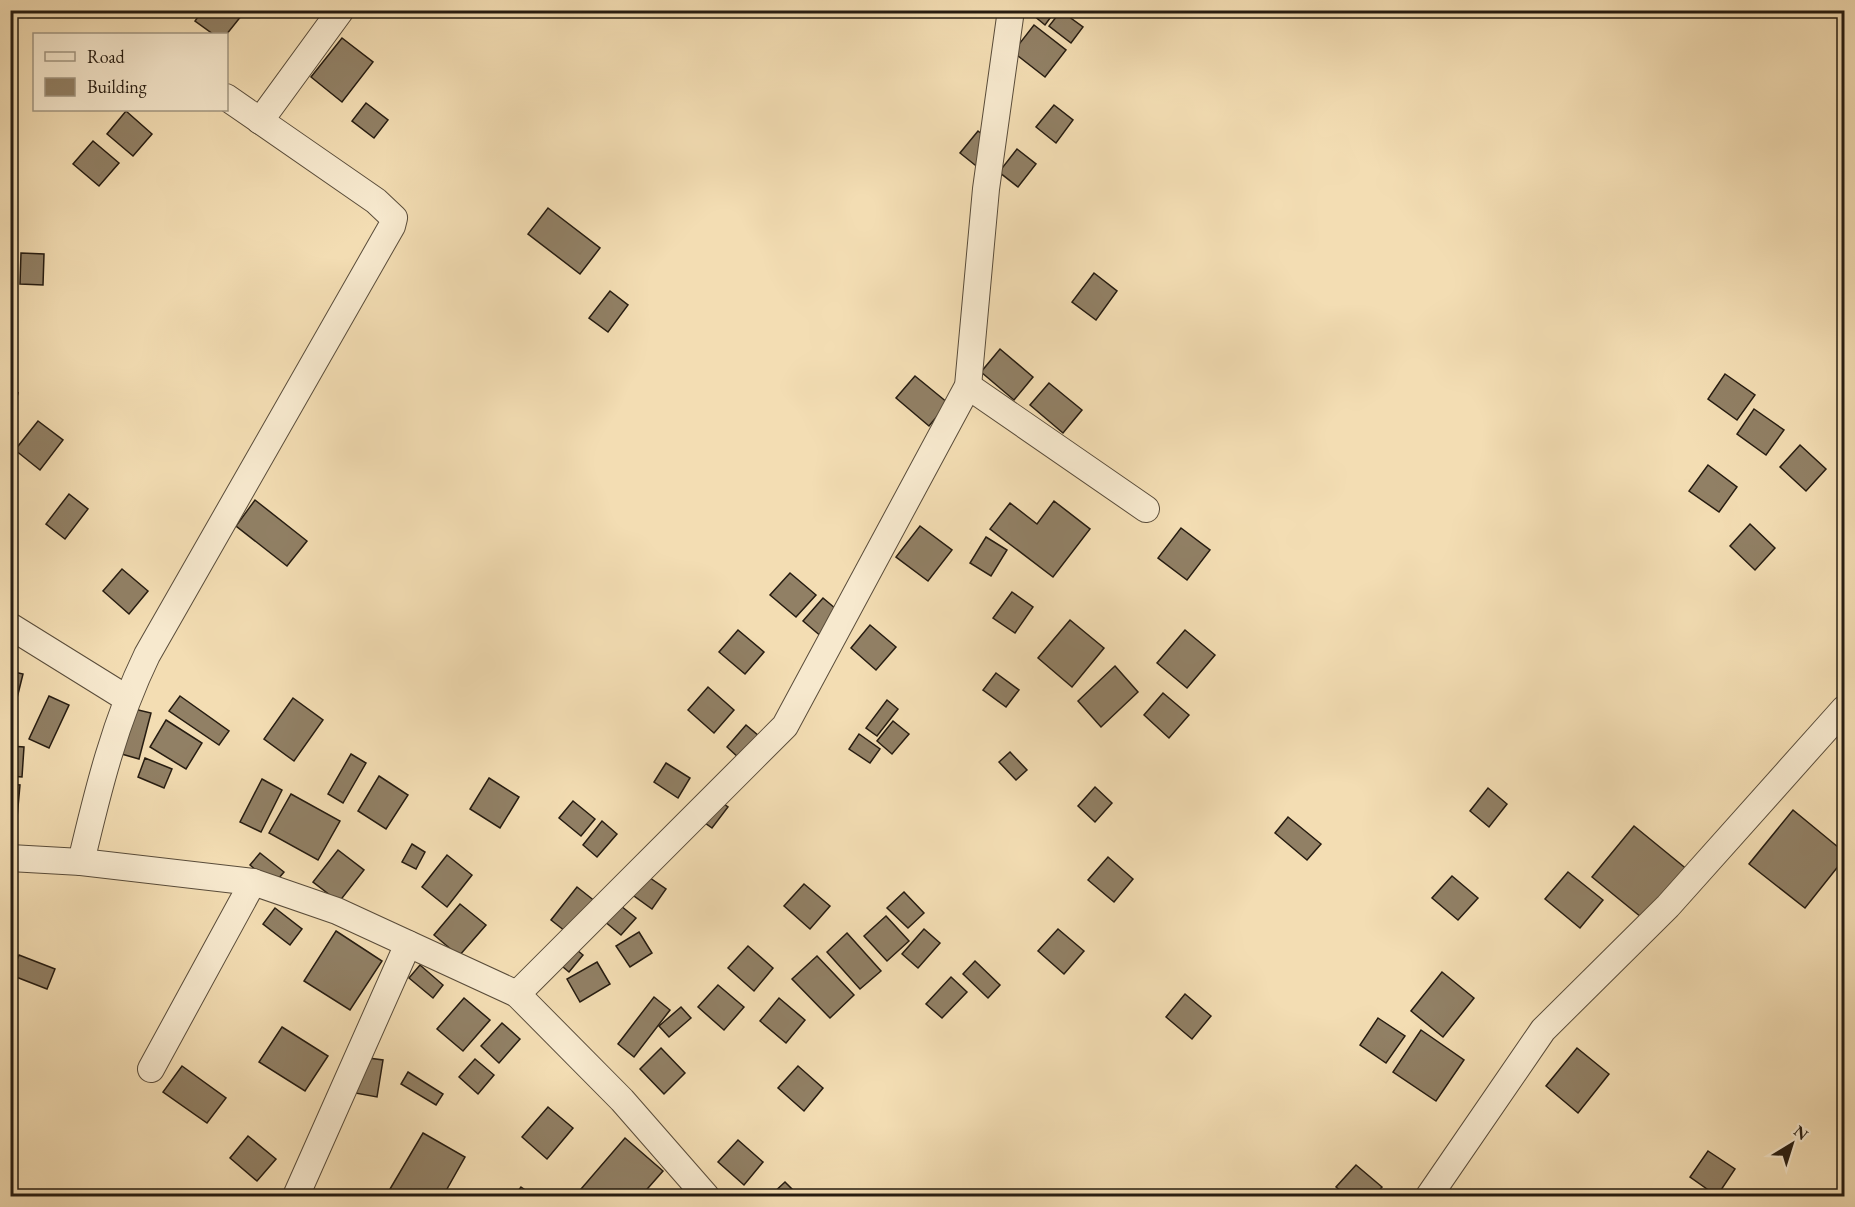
<svg xmlns="http://www.w3.org/2000/svg" width="1855" height="1207" viewBox="0 0 1855 1207" font-family="'EB Garamond',serif">
<style>
.building{fill:#918065;stroke:#261c11;stroke-width:1.5}
.lines{fill:none;stroke-linecap:round;stroke-linejoin:round}
.street-casing{stroke:#594c3a;stroke-width:28}
.street{stroke:#f7e9ce;stroke-width:26}
</style>
<rect width="100%" height="100%" fill="#f3ddb3"/>
<filter id="stains"><feTurbulence type="fractalNoise" baseFrequency=".00333" numOctaves="4"/><feColorMatrix values="0 0 0 0 .2 0 0 0 0 .09 0 0 0 0 .02 0 0 0 .5 -.17"/></filter>
<radialGradient id="worn" r=".72"><stop offset=".6" stop-color="#630" stop-opacity="0"/><stop offset="1" stop-color="#630" stop-opacity=".3"/></radialGradient>
<g class="building">
<polygon points="203,10 246,10 226,35 213,34 195,21"/>
<polygon points="1027,10 1056,10 1045,25"/>
<polygon points="1061,11 1083,27 1071,43 1049,26"/>
<polygon points="1034,25 1066,50 1045,77 1013,52"/>
<polygon points="342,38 373,62 342,102 311,77"/>
<polygon points="366,103 388,120 374,138 352,121"/>
<polygon points="1054,105 1073,120 1056,143 1036,127"/>
<polygon points="126,111 152,134 133,156 107,134"/>
<polygon points="978,131 997,146 980,169 960,153"/>
<polygon points="93,141 119,163 99,186 73,164"/>
<polygon points="1017,149 1036,164 1018,187 999,172"/>
<polygon points="548,208 600,248 580,274 528,234"/>
<polygon points="21,253 44,254 43,285 20,284"/>
<polygon points="1094,273 1117,291 1096,320 1072,302"/>
<polygon points="610,291 628,305 608,332 589,318"/>
<polygon points="1000,349 1033,377 1014,400 981,372"/>
<polygon points="1725,374 1755,395 1737,420 1708,399"/>
<polygon points="915,376 948,403 929,426 896,398"/>
<polygon points="1049,383 1082,410 1063,433 1030,405"/>
<polygon points="18,393 12,418 14,439 10,440 10,394"/>
<polygon points="1754,409 1784,430 1766,455 1737,434"/>
<polygon points="38,421 63,440 40,470 15,450"/>
<polygon points="1800,445 1826,469 1806,491 1780,467"/>
<polygon points="1708,465 1737,487 1719,512 1689,491"/>
<polygon points="69,494 88,509 65,539 46,524"/>
<polygon points="255,500 307,541 287,566 236,526"/>
<polygon points="1054,501 1090,529 1053,577 990,529 1010,503 1037,524"/>
<polygon points="1750,524 1775,548 1755,570 1730,546"/>
<polygon points="920,526 952,550 928,581 896,557"/>
<polygon points="1181,528 1210,550 1187,580 1158,558"/>
<polygon points="986,537 1007,550 991,576 970,563"/>
<polygon points="122,569 148,591 129,614 103,591"/>
<polygon points="790,573 816,595 796,617 770,595"/>
<polygon points="1012,592 1033,607 1015,633 993,618"/>
<polygon points="823,598 849,620 829,643 803,621"/>
<polygon points="1070,620 1104,648 1072,687 1038,658"/>
<polygon points="870,625 896,647 876,670 851,648"/>
<polygon points="738,630 764,652 745,674 719,652"/>
<polygon points="1185,630 1215,655 1187,688 1157,663"/>
<polygon points="1115,666 1138,692 1101,727 1078,701"/>
<polygon points="10,671 23,674 15,706 10,705"/>
<polygon points="996,673 1019,690 1006,707 983,690"/>
<polygon points="708,687 734,710 714,733 688,710"/>
<polygon points="1163,693 1189,715 1169,738 1144,715"/>
<polygon points="49,696 69,705 49,748 29,739"/>
<polygon points="180,696 229,731 219,745 169,711"/>
<polygon points="293,698 323,720 294,761 264,739"/>
<polygon points="887,700 898,709 877,736 866,728"/>
<polygon points="130,708 151,713 139,759 118,753"/>
<polygon points="166,720 202,743 186,769 150,747"/>
<polygon points="893,721 909,734 892,754 877,741"/>
<polygon points="746,725 772,747 752,770 727,747"/>
<polygon points="859,734 880,749 870,763 849,749"/>
<polygon points="10,746 24,747 22,777 10,776"/>
<polygon points="1010,752 1027,770 1016,780 999,762"/>
<polygon points="351,754 366,763 343,803 328,794"/>
<polygon points="145,758 172,769 164,788 138,777"/>
<polygon points="666,763 690,778 678,798 654,782"/>
<polygon points="379,776 408,795 386,829 358,811"/>
<polygon points="489,778 519,797 500,828 470,809"/>
<polygon points="262,779 282,790 261,832 240,822"/>
<polygon points="10,784 20,785 17,818 10,817"/>
<polygon points="1095,787 1112,803 1095,822 1078,806"/>
<polygon points="1488,788 1507,804 1489,827 1470,811"/>
<polygon points="291,794 340,821 318,860 269,833"/>
<polygon points="717,799 728,807 712,828 701,820"/>
<polygon points="573,801 595,819 581,836 559,818"/>
<polygon points="1793,810 1844,852 1844,859 1805,908 1749,864"/>
<polygon points="1288,817 1321,844 1307,860 1275,833"/>
<polygon points="602,821 617,834 597,857 583,845"/>
<polygon points="1634,826 1694,875 1652,926 1592,877"/>
<polygon points="412,844 425,852 416,869 402,862"/>
<polygon points="338,850 364,870 339,902 313,882"/>
<polygon points="260,853 284,872 273,885 250,865"/>
<polygon points="447,855 472,875 447,907 422,887"/>
<polygon points="1108,857 1133,879 1114,902 1088,880"/>
<polygon points="637,869 666,889 652,909 623,888"/>
<polygon points="1568,872 1603,900 1580,928 1545,899"/>
<polygon points="1452,876 1478,898 1458,920 1432,898"/>
<polygon points="804,884 830,906 810,929 784,906"/>
<polygon points="577,887 596,902 570,935 551,920"/>
<polygon points="904,892 924,913 908,928 887,908"/>
<polygon points="606,894 636,918 621,935 592,911"/>
<polygon points="460,904 486,925 459,956 434,935"/>
<polygon points="275,908 302,929 290,945 263,924"/>
<polygon points="886,916 909,941 887,961 864,936"/>
<polygon points="924,929 940,943 918,968 902,954"/>
<polygon points="1058,929 1084,951 1064,974 1038,951"/>
<polygon points="336,931 382,961 350,1010 304,981"/>
<polygon points="639,932 652,953 630,967 616,946"/>
<polygon points="847,933 881,971 860,989 827,952"/>
<polygon points="571,945 583,955 569,972 557,962"/>
<polygon points="748,946 773,968 754,991 728,968"/>
<polygon points="19,955 55,969 47,989 11,975"/>
<polygon points="817,956 854,995 830,1018 792,979"/>
<polygon points="975,961 1000,985 988,998 963,974"/>
<polygon points="597,962 610,984 580,1002 567,979"/>
<polygon points="420,965 443,985 433,998 409,978"/>
<polygon points="1442,972 1474,998 1443,1037 1411,1011"/>
<polygon points="951,977 967,992 942,1018 926,1004"/>
<polygon points="718,985 744,1007 724,1030 698,1007"/>
<polygon points="1185,994 1211,1016 1192,1039 1166,1017"/>
<polygon points="654,997 670,1010 634,1057 618,1044"/>
<polygon points="464,998 490,1020 463,1051 437,1029"/>
<polygon points="779,998 805,1020 786,1043 760,1021"/>
<polygon points="681,1007 691,1018 669,1037 659,1026"/>
<polygon points="1378,1018 1405,1036 1386,1063 1360,1045"/>
<polygon points="502,1023 520,1039 499,1063 481,1046"/>
<polygon points="282,1027 328,1056 305,1091 259,1062"/>
<polygon points="1421,1030 1464,1060 1436,1101 1393,1072"/>
<polygon points="661,1048 685,1073 664,1094 640,1069"/>
<polygon points="1577,1048 1609,1074 1578,1113 1546,1086"/>
<polygon points="361,1057 383,1060 377,1097 355,1093"/>
<polygon points="475,1059 494,1075 478,1094 459,1077"/>
<polygon points="182,1066 226,1098 207,1123 163,1092"/>
<polygon points="798,1066 823,1088 804,1111 778,1088"/>
<polygon points="408,1072 443,1094 436,1105 401,1084"/>
<polygon points="548,1107 573,1128 547,1159 522,1137"/>
<polygon points="423,1133 465,1157 443,1196 403,1196 390,1189"/>
<polygon points="248,1136 276,1159 257,1181 230,1158"/>
<polygon points="625,1138 663,1171 641,1196 575,1196"/>
<polygon points="738,1140 763,1162 744,1185 718,1162"/>
<polygon points="1708,1151 1735,1169 1717,1196 1690,1177"/>
<polygon points="1356,1165 1382,1187 1374,1196 1347,1196 1336,1187"/>
<polygon points="785,1182 799,1196 770,1196"/>
<polygon points="521,1187 534,1196 514,1196"/>
</g>
<g class="lines">
<defs>
<g id="street">
<polyline points="260,121 341,10"/>
<polyline points="968,386 1146,509"/>
<polyline points="10,626 126,698"/>
<polyline points="10,858 81,862 253,882 337,911 517,994 622,1100 706,1196"/>
<path d="M81,862C98,790 115,721 147,655L392,226L394,218L376,201L226,97"/>
<polyline points="517,994 785,726 968,386 986,189 1011,10"/>
<polyline points="151,1069 253,882"/>
<polyline points="296,1196 408,944"/>
<polyline points="1429,1196 1543,1030 1668,906 1844,709"/>
</g>
</defs>
<use href="#street" class="street-casing"/>
<use href="#street" class="street"/>
</g>
<rect width="1855" height="1207" fill="none" stroke="#f3ddb3" stroke-width="36"/>
<rect x="12" y="12" width="1831" height="1183" fill="none" stroke="#261c11" stroke-width="3"/>
<rect x="18" y="18" width="1819" height="1171" fill="none" stroke="#261c11" stroke-width="1.5"/>
<rect x="33" y="33" width="195" height="78" fill="#f7e9ce" stroke="#a39782" stroke-width="1.5"/>
<rect x="45" y="52" width="30" height="9" fill="#f7e9ce" stroke="#a39782" stroke-width="1.5"/>
<text x="87" y="63" font-size="18" fill="#261c11">Road</text>
<rect x="45" y="78" width="30" height="18" fill="#918065" stroke="#a39782" stroke-width="1.5"/>
<text x="87" y="93" font-size="18" fill="#261c11">Building</text>
<g transform="translate(1792 1144) rotate(38)" stroke="#f7e9ce" stroke-width="4.5" paint-order="stroke">
<path d="M0-4.5L10 22L0 15L-10 22Z" fill="#261c11"/>
<text y="-9" font-size="16" font-weight="bold" text-anchor="middle" fill="#261c11">N</text>
</g>
<rect width="100%" height="100%" filter="url(#stains)"/>
<rect width="100%" height="100%" fill="url(#worn)"/>
</svg>
